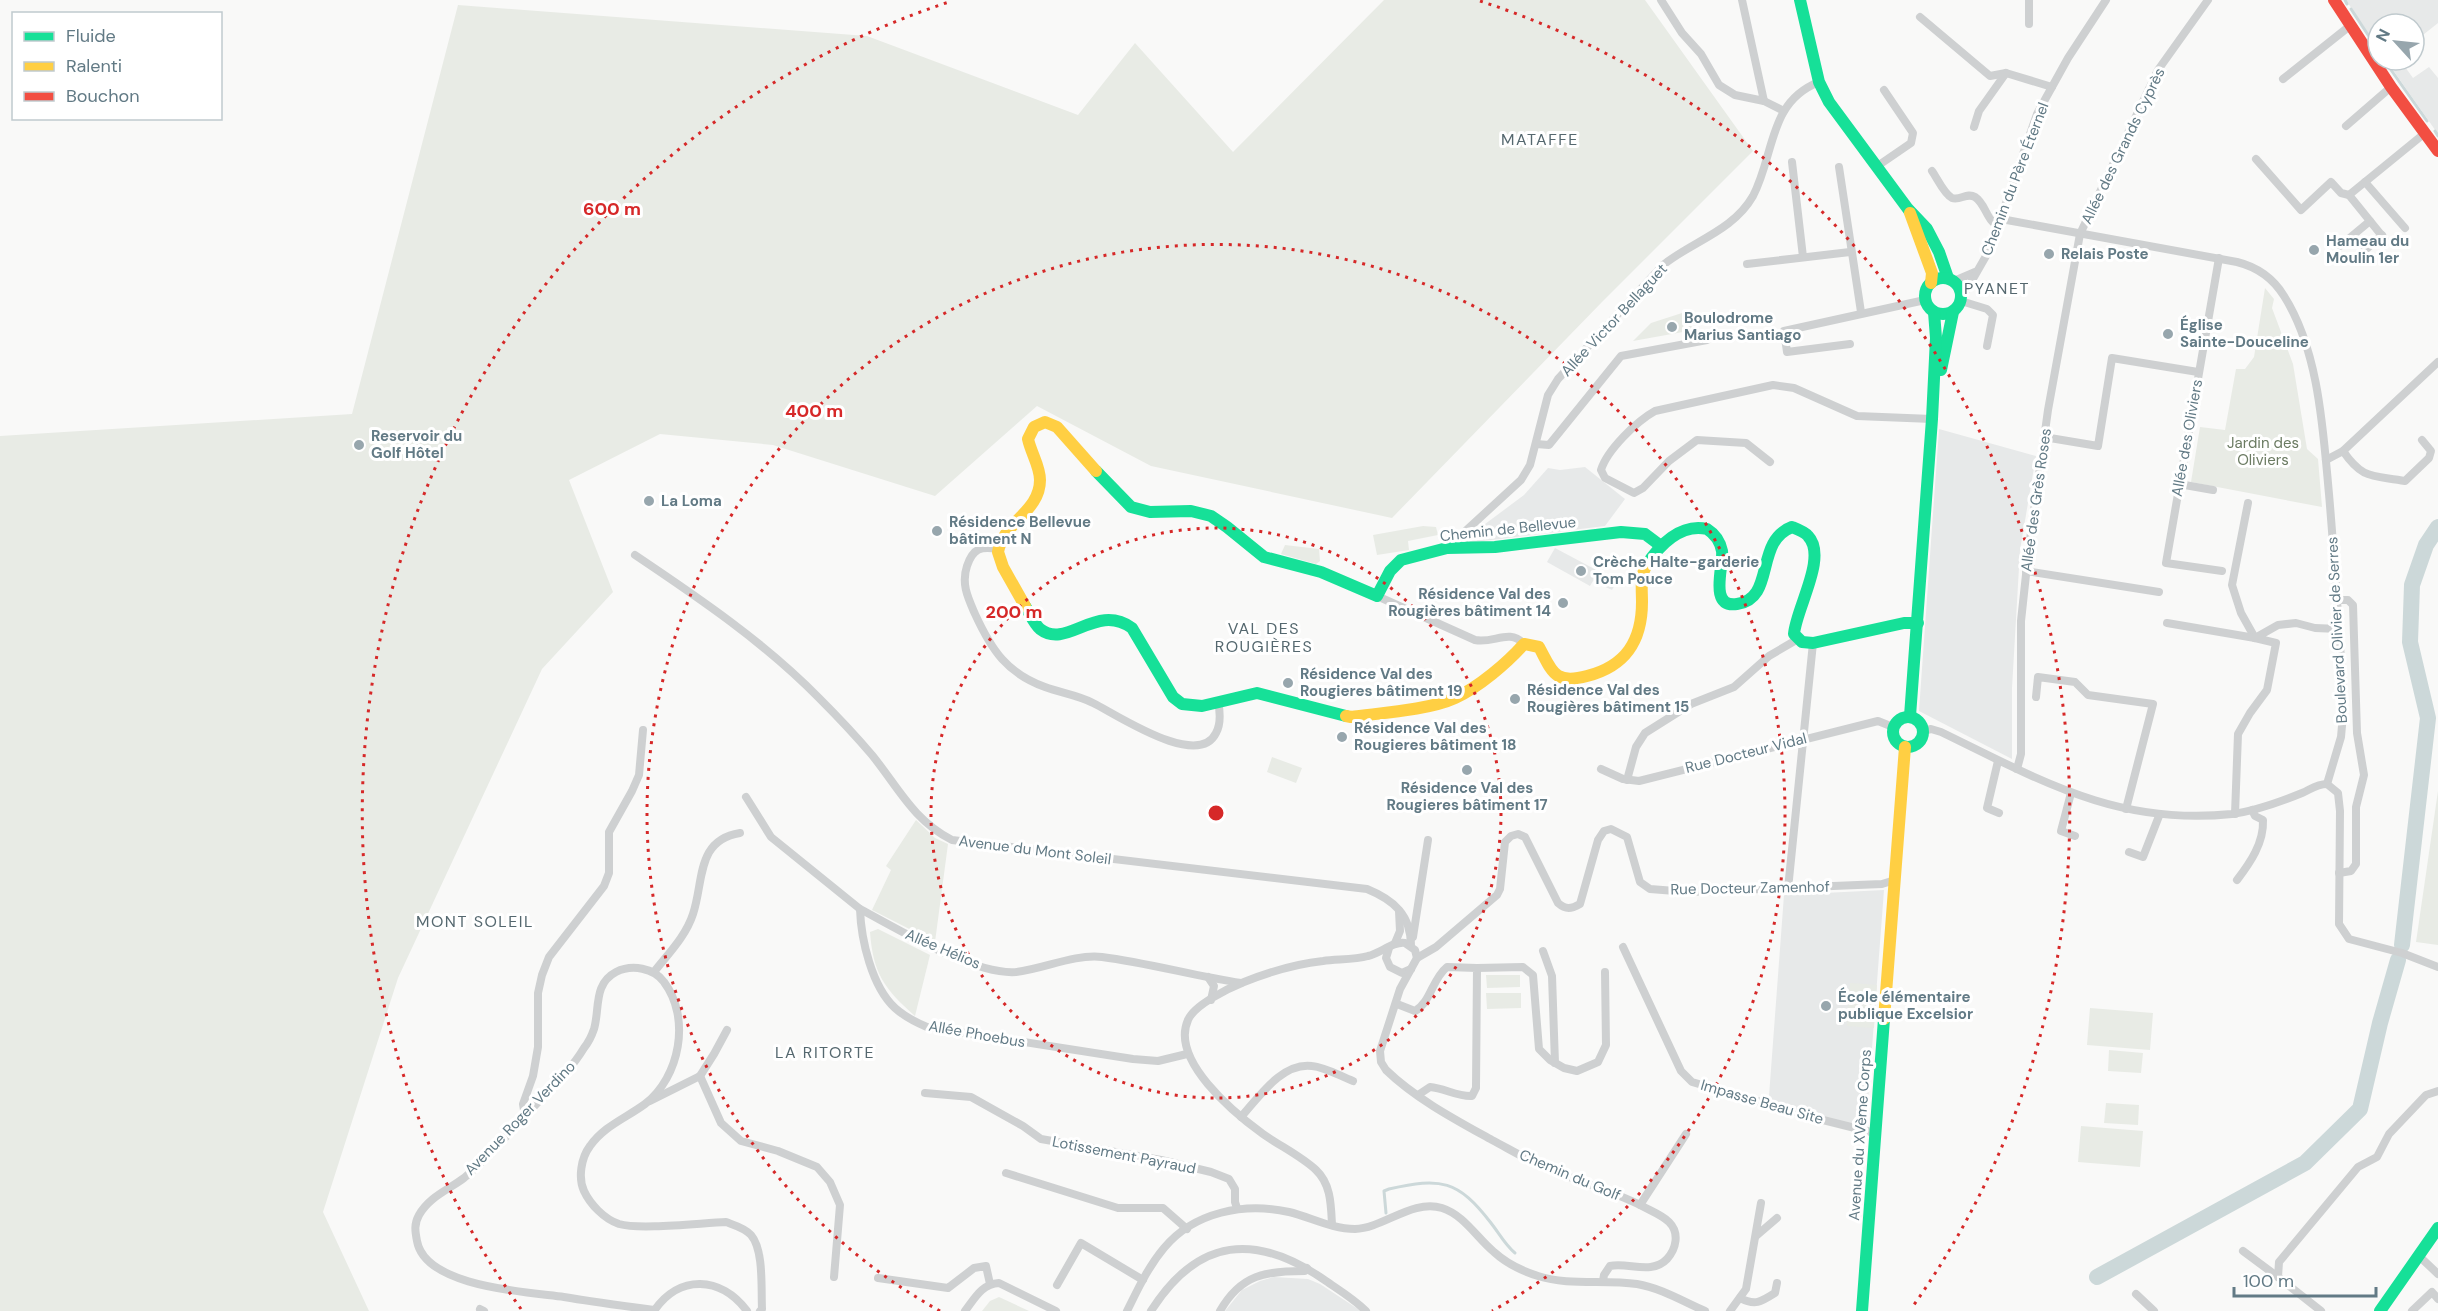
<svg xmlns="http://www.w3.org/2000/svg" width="2438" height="1311" viewBox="0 0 2438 1311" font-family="'DM Sans',sans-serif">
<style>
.built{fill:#e7e9e9}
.green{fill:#e8ebe5}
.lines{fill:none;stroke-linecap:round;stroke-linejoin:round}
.stream{stroke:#ccd8d9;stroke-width:3}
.river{stroke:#ccd8d9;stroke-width:16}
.street{stroke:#ced0d1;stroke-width:8}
.fast{stroke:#16e098;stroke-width:12}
.slow{stroke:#ffcf43;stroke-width:12}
.jam{stroke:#f24e42;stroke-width:12}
.ring{fill:none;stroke:#d62828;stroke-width:3;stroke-dasharray:3 6}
.poi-dot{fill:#97a6ad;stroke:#fff;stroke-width:2}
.labels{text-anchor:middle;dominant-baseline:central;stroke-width:6;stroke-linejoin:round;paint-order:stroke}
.street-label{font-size:15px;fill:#627a85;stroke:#fff}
.poi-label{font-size:15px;font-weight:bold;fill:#627a85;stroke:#fff;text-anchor:start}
.park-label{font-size:15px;fill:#6b7b62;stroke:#fff}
.neighbourhood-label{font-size:16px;letter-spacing:1.5px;fill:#55686f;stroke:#fff}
.centre{fill:#d62828;stroke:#fff;stroke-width:3}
.ring-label{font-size:18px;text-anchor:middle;font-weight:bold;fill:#d62828;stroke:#fff;stroke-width:6;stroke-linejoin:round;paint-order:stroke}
</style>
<rect width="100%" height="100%" fill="#f9f9f8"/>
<g class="built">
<polygon points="2346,0 2438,0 2438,23 2414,42 2414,24 2378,24 2378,48"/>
<polygon points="2386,60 2400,60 2413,78 2429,67 2438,78 2438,134"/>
<polygon points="1939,429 2036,456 2020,550 2012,688 2012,759 1919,711"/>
<polygon points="1585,467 1625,499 1605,526 1467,543 1469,536 1524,495 1548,468 1560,470"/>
<polygon points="1555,548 1617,581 1612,590 1593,581 1590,586 1547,562"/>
<polygon points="1884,890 1866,1127 1814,1116 1814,1110 1807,1114 1773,1103 1769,1096 1784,895"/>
<polygon points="1274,1277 1308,1279 1320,1284 1361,1311 1225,1311 1242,1290 1260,1281"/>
</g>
<g class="green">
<polygon points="1384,0 1645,0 1753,151 1602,302 1392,518 1151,466 1037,406 935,496 773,445 660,434 569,480 613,592 542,669 398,978 323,1212 369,1311 0,1311 0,436 352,414 458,5 867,36 1078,115 1135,43 1233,152"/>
<polygon points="2265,288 2274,299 2272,308 2293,364 2307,449 2318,459 2322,507 2191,482 2200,427 2225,430 2236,369 2245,369 2254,357"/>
<polygon points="1682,313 1694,330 1633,341 1651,323"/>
<polygon points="1423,526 1436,527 1438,535 1408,541 1409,550 1377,555 1373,535"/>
<polygon points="1285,545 1319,549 1320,561 1316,564 1281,554"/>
<polygon points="1272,757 1302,768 1296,783 1267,772"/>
<polygon points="2438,791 2438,945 2416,942"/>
<polygon points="916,820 935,838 948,844 935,942 872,910 891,870 886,866"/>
<path d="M878,929L930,955L915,1016C884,989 873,973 870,932Z"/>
<polygon points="1486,975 1520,975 1520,987 1487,988"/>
<polygon points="1850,983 1877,985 1874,1028 1847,1026"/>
<polygon points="1486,993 1521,993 1521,1008 1487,1009"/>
<polygon points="2090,1008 2153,1013 2150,1050 2087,1045"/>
<polygon points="2109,1050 2143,1053 2141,1073 2108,1071"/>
<polygon points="2106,1103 2139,1105 2138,1125 2104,1123"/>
<polygon points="2081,1126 2143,1131 2140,1167 2078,1162"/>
<polygon points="999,1297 1029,1311 982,1311 990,1301"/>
</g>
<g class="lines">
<g class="stream">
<polyline points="2345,0 2347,4"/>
<polyline points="2351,9 2378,50"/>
<polyline points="2384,60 2427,121"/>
<polyline points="2435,131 2438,136"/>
<path d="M1386,1213L1384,1191L1389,1189C1441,1177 1458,1180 1491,1223C1499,1233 1505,1245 1515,1253"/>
</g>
<g class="river">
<polyline points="2402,945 2428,718 2410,642 2412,585 2426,545 2438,527"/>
<polyline points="2097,1277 2305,1163 2360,1109 2380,1023 2398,960"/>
</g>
<g class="street">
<polyline points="1661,0 1682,33 1701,54 1719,85 1735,95 1764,101 1742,0"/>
<polyline points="2029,0 2029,24"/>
<polyline points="1920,17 1990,76 2006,73 2052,87"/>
<polyline points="2283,79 2351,25"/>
<polyline points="1764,101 1784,111"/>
<polyline points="2346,126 2391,87"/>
<polyline points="1974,127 1979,111 2006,73"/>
<polyline points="2256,159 2301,210 2331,182 2341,193 2349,195 2425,133"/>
<polyline points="1792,162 1803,257"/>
<polyline points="1839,167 1861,312"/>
<polyline points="1876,167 1911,143 1913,133 1884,90"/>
<path d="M1932,171C1937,178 1944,194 1952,198C1960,201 1967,192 1975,197C1986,204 1986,221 1999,226"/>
<polyline points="2365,182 2405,228"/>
<polyline points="2349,195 2387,242"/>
<path d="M2001,219L2237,262C2257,267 2273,278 2284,296C2319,351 2323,430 2329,494C2335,563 2339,633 2344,703L2341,737L2327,784"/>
<polyline points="2340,246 2370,221"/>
<polyline points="2219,258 2166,563 2222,571"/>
<polyline points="2354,260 2382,235"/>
<polyline points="1747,264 1850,252"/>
<polyline points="1954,281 1975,272"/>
<polyline points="1962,298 1990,249 2037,114 2068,58 2106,0"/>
<polyline points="1961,301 1987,309 1993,315 1987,346"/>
<polyline points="1850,344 1787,352 1784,331 1925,300"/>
<polyline points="2044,437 2098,446 2112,358 2198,372"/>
<polyline points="1536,444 1549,445 1621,356 1707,340"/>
<path d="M2343,451C2363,480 2372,475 2405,481L2429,458L2431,451L2422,440"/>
<polyline points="2326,460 2343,451 2438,362"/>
<path d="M1770,462L1746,443L1697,440L1669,461L1643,488L1634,493L1605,478L1601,470C1607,450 1637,421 1655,411L1773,385L1794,388L1857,416L1932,419"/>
<polyline points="2179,484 2213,490"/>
<polyline points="2248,503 2232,585 2241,613 2255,638"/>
<path d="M1447,548L1521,480L1530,465L1548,395L1558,379L1663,265C1693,241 1733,231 1753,196C1775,154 1768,102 1819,82"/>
<path d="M998,549C981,546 973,548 967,566C961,584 968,598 975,614C992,651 1007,673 1045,687C1061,693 1078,695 1093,703C1116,714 1198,770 1216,733C1221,724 1220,711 1218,701"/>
<path d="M635,555C699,598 764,642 819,698C837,716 855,735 872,755C898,787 913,820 952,840L1367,889C1394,900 1411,915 1411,946"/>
<polyline points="2026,571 2159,592"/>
<path d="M1377,596L1475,640C1494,644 1509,628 1524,644"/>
<polyline points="2337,600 2348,600 2353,605 2357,733 2364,775 2356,807 2356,864 2351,871 2339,873"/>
<polyline points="2167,623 2255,638"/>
<polyline points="2036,697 2038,677 2075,682 2088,695 2153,704 2126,809"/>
<path d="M1923,731L1931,729L1941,732C2040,780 2117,826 2232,814C2255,811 2280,802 2302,793C2311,789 2317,784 2327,784"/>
<polyline points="1998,761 1987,808 1999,813"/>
<polyline points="1601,769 1623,779 1639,781 1878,721 1893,727"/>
<polyline points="2017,769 2021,754 2021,621 2029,547 2048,410 2080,234 2158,70 2208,0"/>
<polyline points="1627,780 1636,747 1645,733 1691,704 1734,687 1769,656 1798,639"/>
<polyline points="2327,784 2338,793 2340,811 2339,924 2349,939 2402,953 2438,967"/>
<polyline points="2071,793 2061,831 2075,836"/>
<path d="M746,797L771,837L860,909C861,940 872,987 895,1008C905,1017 915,1022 927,1027L1133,1059L1158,1061L1187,1054"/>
<polyline points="2235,814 2238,734 2250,713 2267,690 2276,643 2255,638 2278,625 2296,623 2315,628 2339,629"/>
<polyline points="2129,852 2143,857 2159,816"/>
<path d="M2237,880C2250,863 2264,843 2263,820L2255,816L2252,810"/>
<polyline points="1788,889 1813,643"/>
<path d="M860,909C898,929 973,975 1016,972C1044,969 1073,954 1102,957C1149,963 1194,976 1241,983"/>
<polyline points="1413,937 1428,840"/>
<polyline points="1395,943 1400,931 1399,911"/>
<polyline points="1623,947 1681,1071 1692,1082 1823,1120 1875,1133"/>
<polyline points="1389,948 1386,958 1390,967 1402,973 1411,969"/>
<polyline points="1543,951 1552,976 1555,1063"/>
<path d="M1417,958L1436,947L1497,895L1500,889L1505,842L1511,836L1518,834L1525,837L1558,903C1566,910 1571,909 1580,904L1598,840L1604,831L1611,829L1627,837L1640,882L1650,889L1688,892L1882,884L1895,880"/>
<polyline points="1477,968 1523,967 1533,975 1539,1049 1550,1060 1564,1068 1577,1071 1598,1062 1606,1045 1605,972"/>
<path d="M654,972C668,954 686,936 693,914C704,881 696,840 740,833"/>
<polyline points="1208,977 1214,986 1211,1000"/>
<path d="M1397,1004L1415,1011C1431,1002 1432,979 1447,967L1477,968L1476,1088L1472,1096C1458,1097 1444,1088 1430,1087L1418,1095"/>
<polyline points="700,1076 721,1123 741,1141 778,1151 817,1167 830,1182 840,1205 834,1277"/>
<polyline points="925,1093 971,1097 1023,1126 1041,1139 1161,1160 1211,1172 1229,1179 1235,1189 1235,1202 1237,1208"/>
<polyline points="650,1101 700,1076 714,1054 727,1030"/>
<polyline points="525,1116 523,1104 533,1076 538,1047 538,993 542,975 549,957 604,886 609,873 609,832 632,791 639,775 643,730"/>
<path d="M1241,1117C1259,1097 1282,1062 1312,1066C1325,1067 1340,1076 1353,1081"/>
<polyline points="1006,1173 1118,1208 1163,1208 1187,1229"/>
<polyline points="1640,1205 1686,1134"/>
<path d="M1332,1225C1331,1205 1331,1184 1316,1170C1301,1156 1280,1146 1263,1134C1234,1113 1170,1060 1188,1020C1194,1005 1229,988 1244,982C1269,972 1295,964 1323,961C1337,959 1354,960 1368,956C1381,953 1393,941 1405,943L1415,950L1417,958L1400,989L1380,1051L1381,1062L1386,1070C1416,1099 1456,1120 1492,1140C1511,1150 1529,1161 1549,1169C1580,1182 1612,1191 1642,1206C1651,1211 1662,1215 1669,1222C1680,1233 1676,1249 1667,1259C1652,1275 1628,1262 1610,1266L1604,1275L1603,1281"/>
<polyline points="1756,1236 1777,1218"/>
<polyline points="2243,1251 2278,1277"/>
<polyline points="2420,1257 2438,1274"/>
<polyline points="878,1278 948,1288 974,1268 986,1266 990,1284"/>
<polyline points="1057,1285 1081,1243 1143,1280"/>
<polyline points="2136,1294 2154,1311"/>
<path d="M1740,1298C1755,1306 1761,1302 1775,1293L1777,1283"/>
<polyline points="480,1309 484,1311"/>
<path d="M654,1310C624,1306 594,1302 564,1297C527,1292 425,1287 417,1241C415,1231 414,1224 419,1215C429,1197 448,1190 464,1178C487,1159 507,1135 528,1113C547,1092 569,1073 584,1048C588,1043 592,1035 594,1029C600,1009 593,984 616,972C632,964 654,968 664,982C691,1018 680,1077 645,1104C626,1118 604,1126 590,1146C581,1158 578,1178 584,1191C590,1204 604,1219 619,1224C640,1230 700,1223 726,1222C734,1225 745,1228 751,1235C764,1250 761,1289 762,1309L760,1311"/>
<path d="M654,1311C679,1274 721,1276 747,1311"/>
<path d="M965,1311C975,1298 982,1284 999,1283L1056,1311"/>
<path d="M1127,1311C1138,1289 1148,1267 1164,1248C1194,1212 1244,1202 1289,1212C1310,1217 1332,1229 1355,1229C1384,1228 1412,1199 1442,1208C1464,1215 1477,1238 1494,1252C1506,1263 1522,1271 1538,1276C1569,1286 1605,1279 1637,1284C1661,1288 1684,1302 1705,1311"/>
<path d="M1151,1311C1198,1237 1256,1232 1326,1281C1339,1290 1354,1299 1366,1311"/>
<path d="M1220,1311C1241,1274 1266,1271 1305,1271L1307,1268"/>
<polyline points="1730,1311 1746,1289 1761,1203"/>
<polyline points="2321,1311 2278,1277 2279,1262 2358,1167 2377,1157 2389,1134 2426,1095 2438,1091"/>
<polyline points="2412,1311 2432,1292 2438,1299"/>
</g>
<g class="fast">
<polyline points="1800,0 1819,82 1829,102 1908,209 1927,229 1939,252 1948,278"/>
<circle cx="1943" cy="296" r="18"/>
<polyline points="1941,370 1953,312"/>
<polyline points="1096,471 1131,507 1150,512 1191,511 1211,516 1227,527 1264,557 1321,572 1377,596 1390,571 1401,560 1447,548 1495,547 1621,532 1645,534 1661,546"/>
<path d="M1646,566C1659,545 1681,523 1707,529C1715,534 1720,541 1722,551C1724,566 1708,608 1737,604C1776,599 1754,541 1792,527C1797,529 1805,532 1808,536C1828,557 1796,608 1794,634L1802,642L1813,643L1904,623H1918"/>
<path d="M1025,606C1029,612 1034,624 1040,629C1067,650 1096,602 1132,628L1173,697L1182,704L1202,706L1257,693L1346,716"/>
<polyline points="1910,716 1932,419 1936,338 1934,312"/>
<circle cx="1908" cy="732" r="15"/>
<polyline points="1862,1311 1884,1019"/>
<polyline points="2380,1311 2438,1228"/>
</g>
<g class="slow">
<polyline points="1910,213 1932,273 1931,283"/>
<path d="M1025,606L1003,567L998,552C1003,522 1040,512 1040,480C1040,466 1031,453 1028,439L1034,427L1045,422L1057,427L1096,471"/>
<path d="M1346,716L1351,717C1380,713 1429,710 1455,698C1479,687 1507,663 1524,644L1539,647C1552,671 1554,685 1587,676C1626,666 1642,641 1642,602C1642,589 1640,577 1646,566"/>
<polyline points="1884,1019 1905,747"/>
</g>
<polyline class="jam" points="2334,0 2391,87 2438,151"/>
</g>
<g class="ring">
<circle cx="1216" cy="813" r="285"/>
<path d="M940 1311A569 569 0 1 1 1492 1311"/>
<path d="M521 1309A854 854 0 0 1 952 1M1480 1A854 854 0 0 1 1911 1309"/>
</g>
<g class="poi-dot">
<circle cx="2314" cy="250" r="6"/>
<circle cx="2049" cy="254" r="6"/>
<circle cx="1672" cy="327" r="6"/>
<circle cx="2168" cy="334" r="6"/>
<circle cx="359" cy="445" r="6"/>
<circle cx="649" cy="501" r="6"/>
<circle cx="937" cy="531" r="6"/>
<circle cx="1581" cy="571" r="6"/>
<circle cx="1563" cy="603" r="6"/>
<circle cx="1288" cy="683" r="6"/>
<circle cx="1515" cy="699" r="6"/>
<circle cx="1342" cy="737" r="6"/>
<circle cx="1467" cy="770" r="6"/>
<circle cx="1826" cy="1006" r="6"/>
</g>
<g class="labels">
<g class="street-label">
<text transform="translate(2123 146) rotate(-64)">Allée des Grands Cyprès</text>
<text transform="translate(2015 179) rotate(-69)">Chemin du Père Éternel</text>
<text transform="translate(1614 320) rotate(-47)">Allée Victor Bellaguet</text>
<text transform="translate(2187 438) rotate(-80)">Allée des Oliviers</text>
<text transform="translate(2036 500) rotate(-82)">Allée des Grès Roses</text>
<text transform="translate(1508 529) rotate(-6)">Chemin de Bellevue</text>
<text transform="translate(2337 630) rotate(-93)">Boulevard Olivier de Serres</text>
<text transform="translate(1746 753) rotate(-14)">Rue Docteur Vidal</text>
<text transform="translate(1035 850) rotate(7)">Avenue du Mont Soleil</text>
<text transform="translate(1750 888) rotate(-1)">Rue Docteur Zamenhof</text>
<text transform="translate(943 949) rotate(23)">Allée Hélios</text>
<text transform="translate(977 1034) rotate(10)">Allée Phoebus</text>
<text transform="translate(1762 1102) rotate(16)">Impasse Beau Site</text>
<text transform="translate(520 1118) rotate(-46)">Avenue Roger Verdino</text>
<text transform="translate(1860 1135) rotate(-86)">Avenue du XVème Corps</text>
<text transform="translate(1124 1155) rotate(11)">Lotissement Payraud</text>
<text transform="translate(1570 1175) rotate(23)">Chemin du Golf</text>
</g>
<g class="poi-label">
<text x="2326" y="241">Hameau du<tspan x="2326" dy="17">Moulin 1er</tspan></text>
<text x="2061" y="254">Relais Poste</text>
<text x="1684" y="318">Boulodrome<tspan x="1684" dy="17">Marius Santiago</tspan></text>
<text x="2180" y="325">Église<tspan x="2180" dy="17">Sainte-Douceline</tspan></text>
<text x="371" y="436">Reservoir du<tspan x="371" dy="17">Golf Hôtel</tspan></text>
<text x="661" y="501">La Loma</text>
<text x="949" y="522">Résidence Bellevue<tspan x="949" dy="17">bâtiment N</tspan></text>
<text x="1593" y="562">Crèche Halte-garderie<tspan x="1593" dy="17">Tom Pouce</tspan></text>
<text x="1551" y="594" text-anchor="end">Résidence Val des<tspan x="1551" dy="17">Rougières bâtiment 14</tspan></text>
<text x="1300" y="674">Résidence Val des<tspan x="1300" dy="17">Rougieres bâtiment 19</tspan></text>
<text x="1527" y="690">Résidence Val des<tspan x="1527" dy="17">Rougières bâtiment 15</tspan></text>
<text x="1354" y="728">Résidence Val des<tspan x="1354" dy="17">Rougieres bâtiment 18</tspan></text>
<text x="1467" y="788" text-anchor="middle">Résidence Val des<tspan x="1467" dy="17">Rougieres bâtiment 17</tspan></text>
<text x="1838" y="997">École élémentaire<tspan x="1838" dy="17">publique Excelsior</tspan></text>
</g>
<g class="park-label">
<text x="2263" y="443">Jardin des<tspan x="2263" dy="17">Oliviers</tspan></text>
</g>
<g class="neighbourhood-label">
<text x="1540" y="139">MATAFFE</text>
<text x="1997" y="288">PYANET</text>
<text x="1264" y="628">VAL DES<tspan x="1264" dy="18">ROUGIÈRES</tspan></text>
<text x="475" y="921">MONT SOLEIL</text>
<text x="825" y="1052">LA RITORTE</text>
</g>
</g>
<circle cx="1216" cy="813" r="9" class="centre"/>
<g class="ring-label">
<text x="612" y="215">600 m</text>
<text x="814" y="417">400 m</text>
<text x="1014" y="618">200 m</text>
</g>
<rect x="12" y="12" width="210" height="108" fill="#ffffff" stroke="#c0cace" stroke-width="1.5"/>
<rect x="24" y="32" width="30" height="9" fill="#16e098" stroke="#c0cace" stroke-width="1.5"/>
<text x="66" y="42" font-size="18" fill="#627a85">Fluide</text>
<rect x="24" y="62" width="30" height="9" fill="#ffcf43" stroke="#c0cace" stroke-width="1.5"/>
<text x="66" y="72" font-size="18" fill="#627a85">Ralenti</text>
<rect x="24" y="92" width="30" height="9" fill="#f24e42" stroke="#c0cace" stroke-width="1.5"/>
<text x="66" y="102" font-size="18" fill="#627a85">Bouchon</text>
<g transform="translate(2396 42) rotate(297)"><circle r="28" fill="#ffffff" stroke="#c0cace" stroke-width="1.5"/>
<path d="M0-4.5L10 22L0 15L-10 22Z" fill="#97a6ad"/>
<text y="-9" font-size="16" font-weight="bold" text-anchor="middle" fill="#627a85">N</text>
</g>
<path d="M2234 1287v9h142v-9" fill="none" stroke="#627a85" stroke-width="3"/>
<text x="2243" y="1287" font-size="18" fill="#627a85" stroke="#ffffff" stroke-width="4.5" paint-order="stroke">100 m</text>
</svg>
